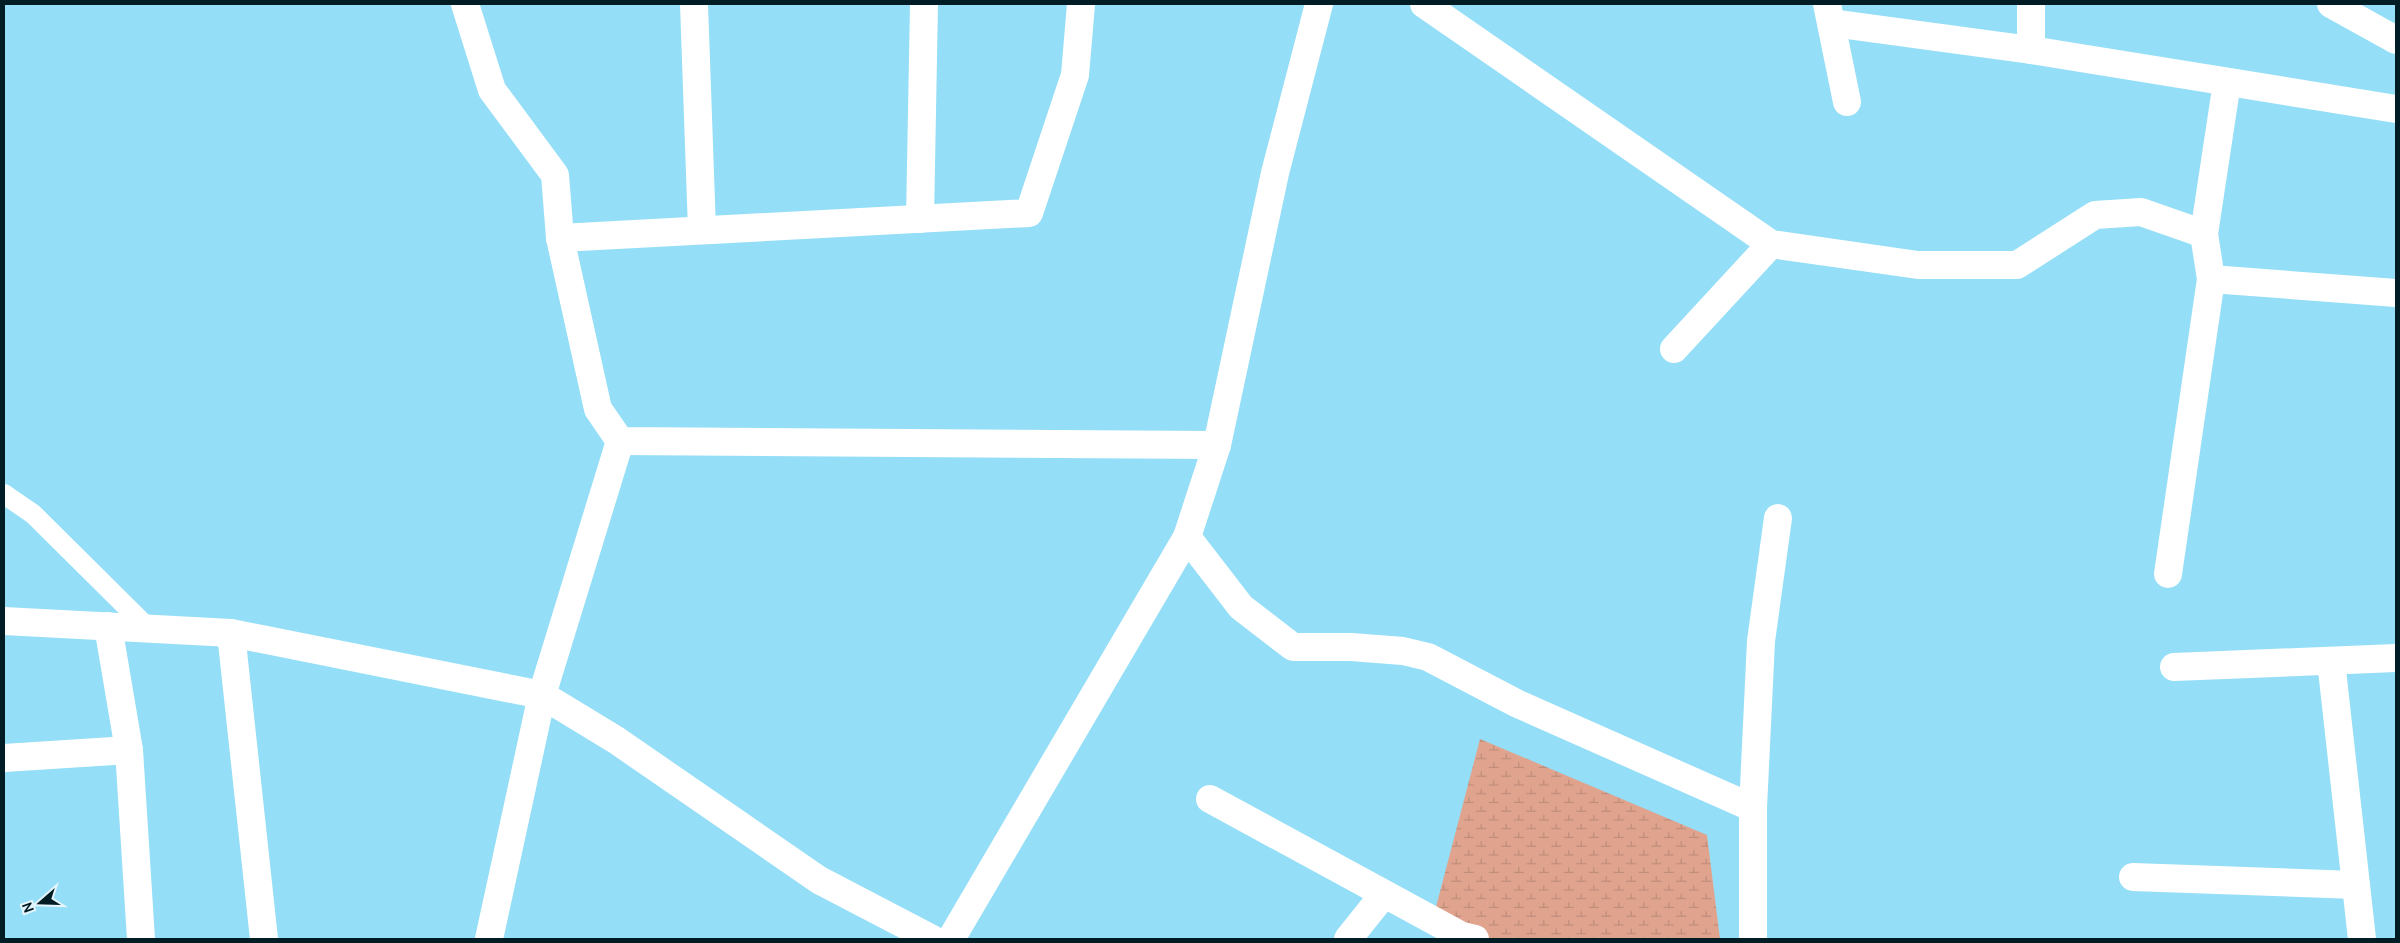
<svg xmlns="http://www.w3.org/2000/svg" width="2400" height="943" viewBox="0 0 2400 943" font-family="Cabin,sans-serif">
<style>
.wetland{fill:url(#wetland-marsh)}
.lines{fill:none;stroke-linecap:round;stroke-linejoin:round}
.service{stroke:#fff;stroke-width:20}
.minor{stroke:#fff;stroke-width:28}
</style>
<defs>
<pattern id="wetland-marsh" width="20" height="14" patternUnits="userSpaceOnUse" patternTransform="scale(1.25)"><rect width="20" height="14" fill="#e0a48e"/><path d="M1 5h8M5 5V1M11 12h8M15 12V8" fill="none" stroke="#be8d7a"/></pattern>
</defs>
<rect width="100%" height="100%" fill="#94def7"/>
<polygon class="wetland" points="1480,739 1707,835 1720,939 1448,939 1431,926"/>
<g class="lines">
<polyline class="service" points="4,494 33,514 148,628"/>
<g class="minor">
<polyline points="465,4 492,90 555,175 560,238 598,409 620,441 1217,445"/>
<polyline points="694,4 702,230"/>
<polyline points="1424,4 1771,244 1918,265 2017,265 2095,215 2141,212 2204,234 2211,279 2396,293"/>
<polyline points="1827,4 1847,102"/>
<polyline points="2331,4 2396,40"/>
<polyline points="1832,23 2031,50 2396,109"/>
<polyline points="2031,50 2031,4"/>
<polyline points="920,219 924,4"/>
<polyline points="2204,234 2227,82"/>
<polyline points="560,238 1029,213 1075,75 1081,4"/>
<polyline points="1674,349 1771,244"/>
<polyline points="1187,537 1241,607 1293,647 1351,647 1403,651 1428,657 1518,704 1753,808"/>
<polyline points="2168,574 2211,279"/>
<polyline points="4,621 231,633 542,695 616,740 819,880 932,939"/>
<polyline points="108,626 129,750 141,939"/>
<polyline points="231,633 264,939"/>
<polyline points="2331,661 2362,939"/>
<polyline points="2174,667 2396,658"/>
<polyline points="4,758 129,750"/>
<polyline points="1210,799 1462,936 1475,939"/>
<polyline points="2133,877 2356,885"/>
<polyline points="489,939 542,695 620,441"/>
<polyline points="951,939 1187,537 1217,445 1275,173 1319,4"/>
<polyline points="1348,939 1384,894"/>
<polyline points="1753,939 1753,808 1761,641 1778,518"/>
</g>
</g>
<rect width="2400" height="943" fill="none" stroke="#001c25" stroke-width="10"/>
<g transform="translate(40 903) rotate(250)" stroke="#e4f6fc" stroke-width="4" paint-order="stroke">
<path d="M0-4L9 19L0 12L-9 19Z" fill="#001c25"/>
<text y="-8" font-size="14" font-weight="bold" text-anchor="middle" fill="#001c25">N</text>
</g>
</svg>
